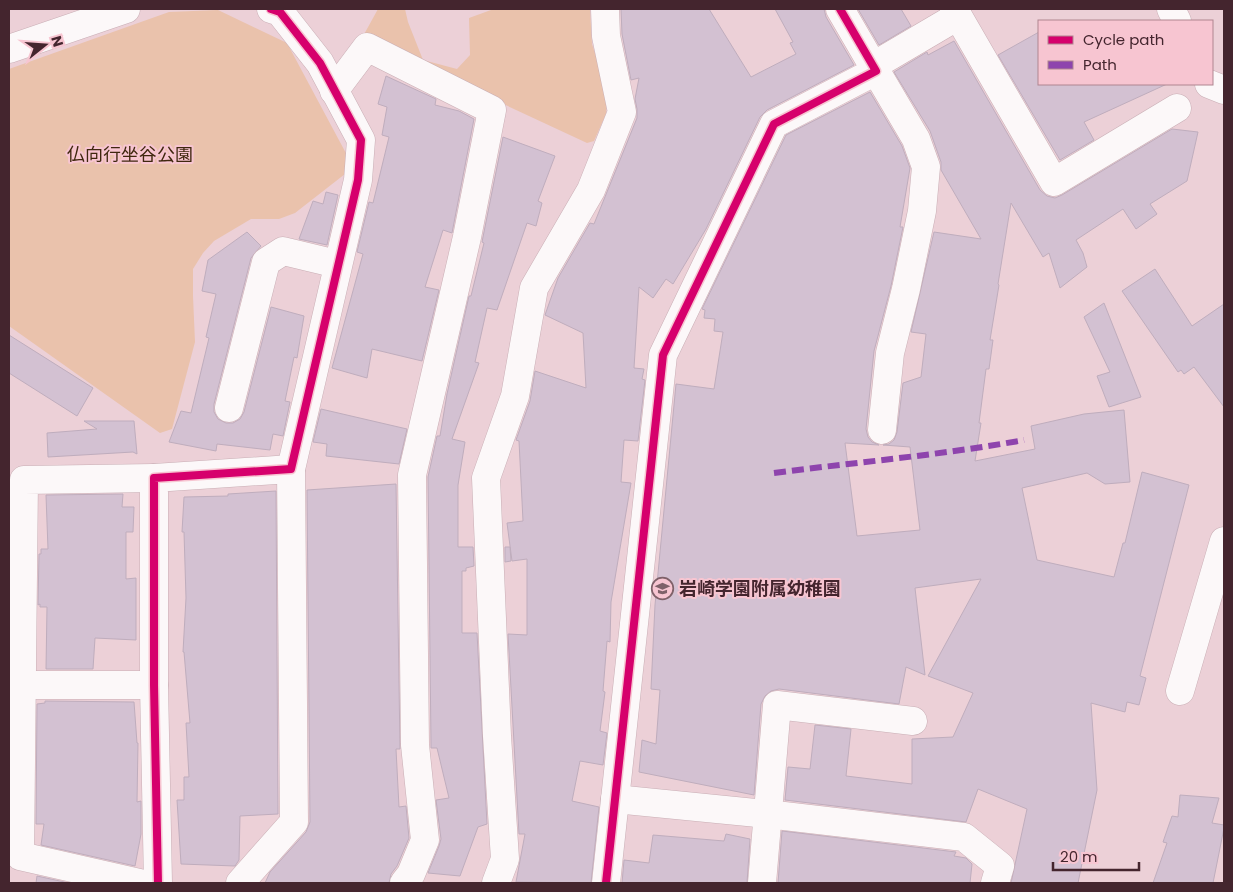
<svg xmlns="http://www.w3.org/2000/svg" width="1233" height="892" viewBox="0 0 1233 892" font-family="Poppins,'Noto Sans JP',sans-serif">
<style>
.green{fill:#eac2ac}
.building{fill:#d3c1d2;stroke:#bfadbd}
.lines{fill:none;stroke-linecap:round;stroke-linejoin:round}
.minor-casing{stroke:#c9aeb5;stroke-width:29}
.minor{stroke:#fcf8f9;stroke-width:28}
.quiet{stroke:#8e44ad;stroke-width:6;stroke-dasharray:12 6;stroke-linecap:butt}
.cycleway-casing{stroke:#f7c5d1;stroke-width:11}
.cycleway{stroke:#d6006c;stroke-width:8}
.labels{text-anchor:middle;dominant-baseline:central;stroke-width:4;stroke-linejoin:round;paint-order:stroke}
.park-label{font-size:18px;fill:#3f270e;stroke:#f7c5d1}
.poi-label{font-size:18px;font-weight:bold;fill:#44252e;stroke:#f7c5d1;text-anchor:start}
</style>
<rect width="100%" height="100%" fill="#ecd0d7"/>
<g class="green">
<polygon points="378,9 405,9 408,22 423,60 457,69 470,55 469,18 491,10 491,9 590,9 592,44 605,84 607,100 606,114 594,141 587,143 362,38"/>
<polygon points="218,10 287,43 348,157 345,174 295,213 279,219 251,219 214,241 203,253 193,269 193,296 195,342 172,429 160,433 9,326 9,69 169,12"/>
</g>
<g class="building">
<polygon points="621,9 709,9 751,77 796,54 790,43 793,42 775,9 824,9 826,17 854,65 767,110 760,117 706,229 673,284 666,279 653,298 639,287 634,368 644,369 642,379 645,380 638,441 624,440 621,482 631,483 611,602 610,642 607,641 603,691 605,692 600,731 607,733 603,765 580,761 572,801 599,807 591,883 516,882 525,834 519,834 508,634 527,635 527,559 512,561 507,523 523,521 519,441 516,440 530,401 535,371 586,388 583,333 545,315 558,278 590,223 594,224 637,118 637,109 635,99 639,78 631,80 622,34"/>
<polygon points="858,9 901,9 911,26 879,45"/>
<polygon points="1039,32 1039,84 1167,84 1084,122 1094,140 1060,160 998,55"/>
<polygon points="954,41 1040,190 1047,196 1055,198 1062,195 1172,129 1198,132 1187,181 1150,204 1157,214 1136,229 1123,209 1076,240 1083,253 1087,267 1060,288 1049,253 1043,257 1011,203 998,284 999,285 990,340 993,340 989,369 986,369 979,423 981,423 975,461 1035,449 1031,426 1084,414 1124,410 1130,482 1105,484 1087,473 1022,488 1037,560 1114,577 1123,543 1125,543 1142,472 1189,485 1140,676 1146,678 1139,705 1127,702 1125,712 1091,703 1097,790 1078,883 1011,883 1027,809 978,789 966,822 785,800 788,767 810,769 815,725 851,729 846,776 912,784 912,739 953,737 973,693 928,676 981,579 915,588 925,675 906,667 899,704 779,689 771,691 765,696 761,704 754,795 639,772 642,740 656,744 660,690 651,689 655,605 676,384 714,389 723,332 714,331 715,319 704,318 705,310 702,309 786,135 870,92 902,146 910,168 900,227 903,227 891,286 874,351 866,429 868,437 872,442 879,445 845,443 857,536 920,530 910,447 883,445 889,444 894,440 897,432 903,383 921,377 926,334 911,332 934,232 981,239 941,170 941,162 930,131 894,72 927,52 928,55"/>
<polygon points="386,76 436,99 435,105 459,111 474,119 452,233 443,230 425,287 439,290 422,361 372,349 367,378 332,368 363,254 357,252 369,202 373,203 389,137 382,135 387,107 378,104"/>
<polygon points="503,137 555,156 538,201 542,203 536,226 527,223 497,310 487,308 475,362 479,363 452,439 465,442 458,485 458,547 473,547 474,566 466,568 466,571 462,571 462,633 477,633 487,824 478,827 460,876 428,873 439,846 441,839 436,800 449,798 437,748 431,748 431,744 428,477 437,436 440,436 447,394 469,296 471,296 484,243 482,242"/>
<polygon points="326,192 338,195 327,245 299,239 313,201 323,204"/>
<polygon points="247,232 261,246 251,258 214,404 214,412 218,419 226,423 233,423 240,419 244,412 271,307 304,316 297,358 294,357 285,401 290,402 283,436 273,434 270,450 217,444 216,451 169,442 181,411 191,413 209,338 206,337 216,294 202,291 208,260"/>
<polygon points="1155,269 1192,326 1224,304 1224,407 1194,367 1184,374 1181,370 1178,372 1122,291"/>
<polygon points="1104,303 1141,397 1109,407 1097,376 1110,372 1084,317"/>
<polygon points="9,335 93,388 77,416 9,373"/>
<polygon points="321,409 407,429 399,464 326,456 327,444 313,442"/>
<polygon points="84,421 134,421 137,454 133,452 48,457 47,433 97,429"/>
<polygon points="396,484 400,749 396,749 399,807 406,806 409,838 397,866 391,874 389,883 265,883 270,872 306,832 310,822 307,490"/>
<polygon points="276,491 278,814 240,816 239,860 235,866 181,864 177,800 184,800 184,777 189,777 186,723 190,723 184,652 183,652 186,598 184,532 182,532 184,497 228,496 228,494"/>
<polygon points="123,494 122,507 134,507 133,532 126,532 126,579 136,578 136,640 95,638 93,669 46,669 47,607 40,607 40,604 38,605 39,554 41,554 41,549 48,549 46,495"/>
<polygon points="505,547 510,547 511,561 505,562"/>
<polygon points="45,701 134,702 137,743 138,743 137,802 141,801 141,834 135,866 41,845 44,824 36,824 37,704 45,703"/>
<polygon points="1180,795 1219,798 1212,823 1224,825 1224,828 1213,883 1153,883 1167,843 1163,842 1172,816 1178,817"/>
<polygon points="782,831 956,852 954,856 966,858 972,864 970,883 778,883"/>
<polygon points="726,834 750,839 747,883 622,883 624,860 649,863 653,835 724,841"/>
<polygon points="37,876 69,883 36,883"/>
</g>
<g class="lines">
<defs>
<g id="minor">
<polyline points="954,9 1054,182 1177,108"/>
<polyline points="1171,9 1177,21"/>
<polyline points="9,49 126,9"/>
<polyline points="873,66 958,16"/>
<polyline points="876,71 916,139 926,167 922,211 906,289 890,353 882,430"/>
<polyline points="1209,84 1224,90"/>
<polyline points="334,91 367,47 492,110 467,237 412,475 415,745 425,840 411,874 404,883"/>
<polyline points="229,408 266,262 283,251 337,264"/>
<polyline points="22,685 154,685"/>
<polyline points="1180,691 1224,541"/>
<polyline points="615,799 767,814 964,837 1000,866 995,883"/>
<polyline points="139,883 20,856 24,480 154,478"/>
<polyline points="158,883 154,685 154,478 291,469 358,180 361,140 320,63 280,12 271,9"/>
<polyline points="240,883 294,822 291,469"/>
<polyline points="496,883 505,859 497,736 486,478 515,396 534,288 591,190 622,112 606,36 605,9"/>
<polyline points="606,883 663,355 774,124 876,71 840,9"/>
<polyline points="762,883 777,705 913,721"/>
</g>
</defs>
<use href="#minor" class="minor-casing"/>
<use href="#minor" class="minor"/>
<path class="quiet" d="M774,473C858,462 942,455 1024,440"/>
<defs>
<g id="cycleway">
<polyline points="158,883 154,685 154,478 291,469 358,180 361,140 320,63 280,12 271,9"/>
<polyline points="606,883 663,355 774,124 876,71 840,9"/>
</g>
</defs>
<use href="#cycleway" class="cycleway-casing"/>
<use href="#cycleway" class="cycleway"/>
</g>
<defs>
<symbol id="school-ring" viewBox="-11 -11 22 22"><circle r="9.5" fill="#f7c5d1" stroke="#7f6169" stroke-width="1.5"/><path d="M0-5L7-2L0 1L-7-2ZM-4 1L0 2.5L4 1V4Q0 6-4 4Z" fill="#7f6169"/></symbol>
</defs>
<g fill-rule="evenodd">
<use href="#school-ring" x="650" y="576" width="25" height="25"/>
</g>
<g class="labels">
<g class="park-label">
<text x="130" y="154">仏向行坐谷公園</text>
</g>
<g class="poi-label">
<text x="679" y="588">岩崎学園附属幼稚園</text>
</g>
</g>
<rect width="1233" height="892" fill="none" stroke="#44252e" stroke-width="20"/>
<rect x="1038" y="20" width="175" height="65" fill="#f7c5d1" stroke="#af8590"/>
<rect x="1048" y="36" width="25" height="8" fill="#d6006c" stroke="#af8590"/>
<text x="1083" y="45" font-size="15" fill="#44252e">Cycle path</text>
<rect x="1048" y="61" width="25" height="8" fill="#8e44ad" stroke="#af8590"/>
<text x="1083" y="70" font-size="15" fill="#44252e">Path</text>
<g transform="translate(45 45) rotate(73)" stroke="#f7c5d1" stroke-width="4" paint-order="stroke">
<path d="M0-4L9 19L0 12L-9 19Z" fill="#44252e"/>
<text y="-8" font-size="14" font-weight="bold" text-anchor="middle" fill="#44252e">N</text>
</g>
<path d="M1053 862v8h86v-8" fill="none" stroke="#44252e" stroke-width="2.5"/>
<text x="1060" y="862" font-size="15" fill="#44252e" stroke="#f7c5d1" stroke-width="4" paint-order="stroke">20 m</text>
</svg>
